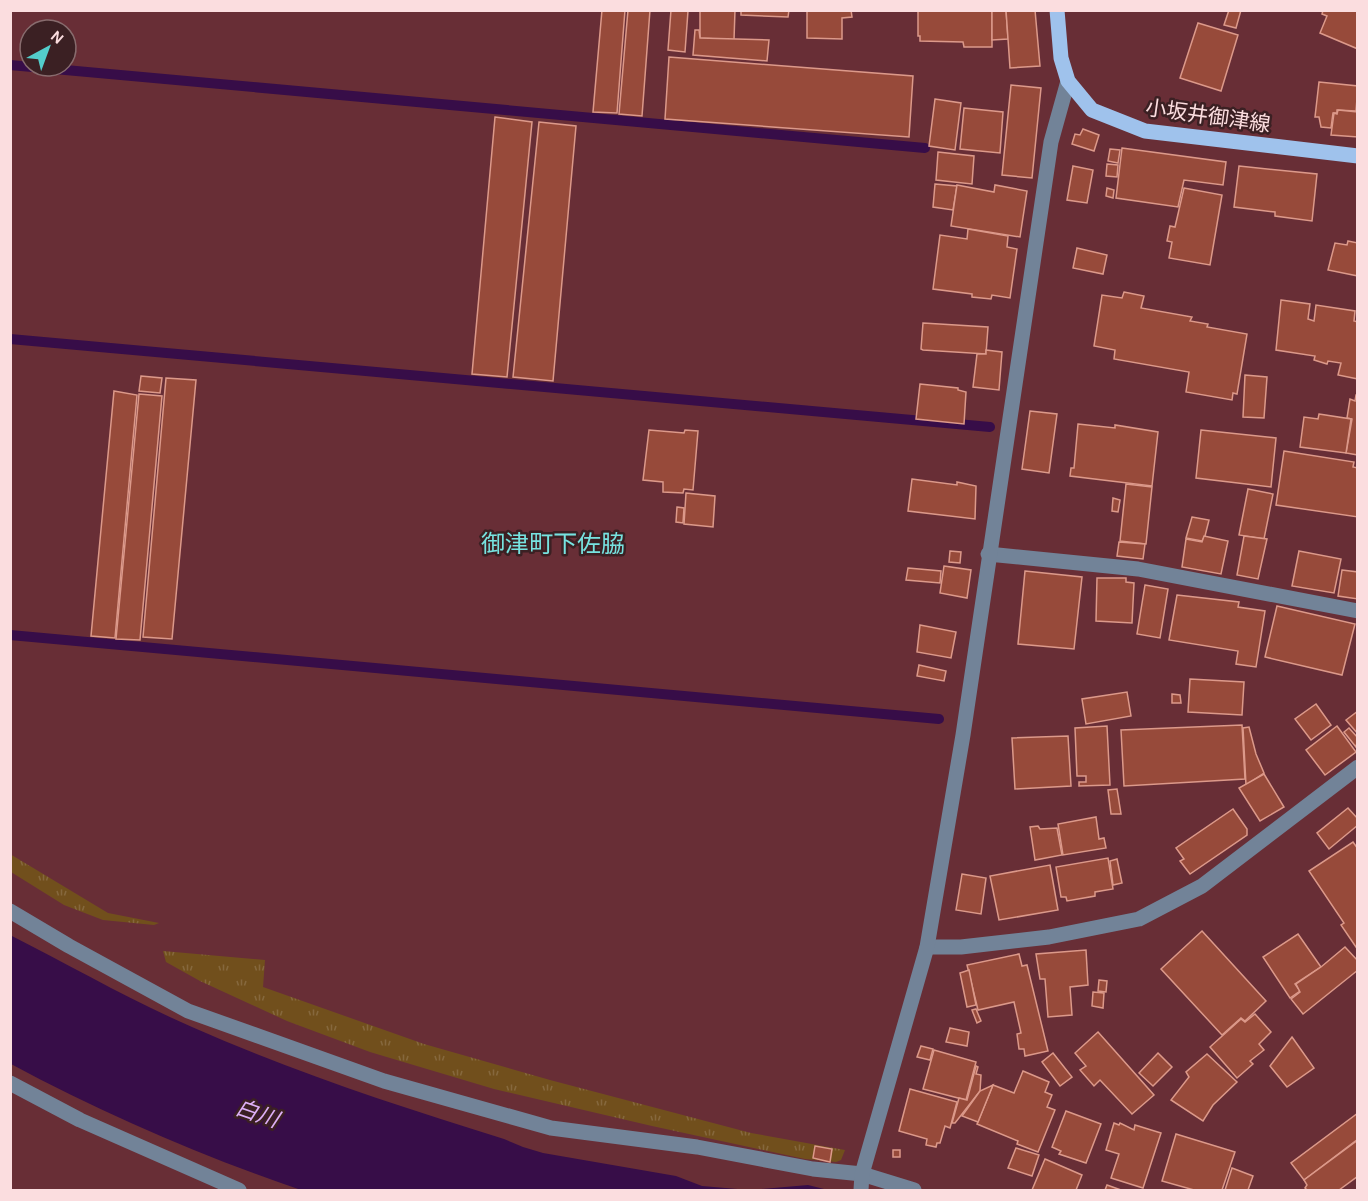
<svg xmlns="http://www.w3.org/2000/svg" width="1368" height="1201" viewBox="0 0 1368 1201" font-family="Karla,'Noto Sans JP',sans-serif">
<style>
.grass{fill:url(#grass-tufts)}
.water{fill:#370d48}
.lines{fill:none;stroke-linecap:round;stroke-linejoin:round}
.stream{stroke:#370d48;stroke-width:10}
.building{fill:#974a3a;stroke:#dc998a;stroke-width:1.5}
.minor{stroke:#728398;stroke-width:15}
.major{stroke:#9fc2ec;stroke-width:15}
.labels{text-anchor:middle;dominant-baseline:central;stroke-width:5;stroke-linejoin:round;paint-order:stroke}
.street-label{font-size:21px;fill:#fbdddf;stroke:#3b2023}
.water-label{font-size:22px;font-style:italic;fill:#ddaff6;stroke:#3b2023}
.quarter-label{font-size:24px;fill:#77e3e0;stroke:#3b2023}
</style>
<defs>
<pattern id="grass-tufts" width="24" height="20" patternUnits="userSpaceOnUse" patternTransform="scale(1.5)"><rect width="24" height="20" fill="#714f1c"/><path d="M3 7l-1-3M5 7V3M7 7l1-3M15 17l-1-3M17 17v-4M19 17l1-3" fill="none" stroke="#86683d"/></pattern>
</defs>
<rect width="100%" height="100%" fill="#682e36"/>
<g class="grass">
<polygon points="10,854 108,913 159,923 154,925 103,920 64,905 11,872"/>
<polygon points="163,951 265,960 263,987 424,1044 550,1080 751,1133 845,1150 841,1160 836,1162 805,1159 652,1126 494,1089 370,1052 287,1021 200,981 166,962"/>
</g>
<path class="water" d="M10,935C71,966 130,1000 192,1027C294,1072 398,1106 504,1139L523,1147L543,1153L676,1176L702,1186L749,1190L808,1185L828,1190H301C201,1156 104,1114 11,1064Z"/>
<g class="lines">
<g class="stream">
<polyline points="10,65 925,148"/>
<polyline points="10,339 990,427"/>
<polyline points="10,635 939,719"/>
</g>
</g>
<g class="building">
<polygon points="602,10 625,10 617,113 593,112"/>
<polygon points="628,10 650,10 642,116 619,114"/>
<polygon points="671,10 688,11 685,52 668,50"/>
<polygon points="700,10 735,10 734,40 700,38"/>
<polygon points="741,10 789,10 788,17 741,15"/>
<polygon points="807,10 851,10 852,17 842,18 842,39 807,38"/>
<polygon points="918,10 992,10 992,47 964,47 963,42 920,41 920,36 918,36"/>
<polygon points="992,10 1006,10 1008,39 992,40"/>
<polygon points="1006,10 1035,10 1040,66 1010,68"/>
<polygon points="1229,10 1241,10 1236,28 1224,25"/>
<polygon points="1323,10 1358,10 1358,49 1320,33 1327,16 1322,14"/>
<polygon points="1198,23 1238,35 1221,91 1180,78"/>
<polygon points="695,30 699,30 700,38 769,40 767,61 693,55"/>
<polygon points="669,57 913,76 909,137 665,119"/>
<polygon points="1319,82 1358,86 1356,111 1337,110 1337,113 1333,113 1331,128 1321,127 1319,117 1315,117"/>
<polygon points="1011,85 1041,88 1032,178 1002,175"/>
<polygon points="935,99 961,103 955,150 929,146"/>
<polygon points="964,108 1003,112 1000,153 960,149"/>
<polygon points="1338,110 1358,112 1358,137 1331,135 1334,113 1337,114"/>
<polygon points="495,117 532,122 507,377 472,374"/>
<polygon points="539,122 576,126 553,381 513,377"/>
<polygon points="1083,129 1099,135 1094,151 1072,144 1075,134 1080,135"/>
<polygon points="1122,148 1226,162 1223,185 1184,180 1178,207 1116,198"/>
<polygon points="1110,149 1120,150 1118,163 1108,161"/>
<polygon points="938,152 974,156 972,184 936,180"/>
<polygon points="1107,164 1118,165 1117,177 1106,176"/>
<polygon points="1073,166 1093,170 1087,203 1067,200"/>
<polygon points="1239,166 1317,174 1312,221 1275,216 1275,212 1234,207"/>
<polygon points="935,184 957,186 953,210 933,207"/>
<polygon points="957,185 994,192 995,185 1027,191 1020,237 951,226"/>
<polygon points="1107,188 1114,190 1113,198 1106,196"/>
<polygon points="1184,188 1222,195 1210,265 1169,258 1172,242 1167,241 1170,226 1175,227"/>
<polygon points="968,229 1008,236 1007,247 1017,249 1010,298 992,295 991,299 972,297 972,294 933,289 940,235 967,239"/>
<polygon points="1348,241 1358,243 1358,276 1328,270 1335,243 1347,245"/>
<polygon points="1077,248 1107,255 1103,274 1073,268"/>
<polygon points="1124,292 1144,296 1141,308 1192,317 1190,321 1208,324 1207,327 1247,334 1237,394 1233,393 1232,400 1186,392 1189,372 1114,359 1115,350 1094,346 1102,295 1122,298"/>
<polygon points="1281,300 1310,304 1308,319 1314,321 1316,305 1355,311 1354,321 1358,322 1358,379 1338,375 1341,363 1328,361 1327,364 1314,360 1315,356 1276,350"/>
<polygon points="923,323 988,327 986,354 923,350 921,349"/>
<polygon points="986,350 1002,352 999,390 973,387 977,354 986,354"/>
<polygon points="1245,375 1267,377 1264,418 1243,417"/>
<polygon points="141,376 162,378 160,393 139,391"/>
<polygon points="166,378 196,380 172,639 143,637"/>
<polygon points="920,384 958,388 958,390 966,392 964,424 916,419"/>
<polygon points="114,391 137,395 115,638 91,636"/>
<polygon points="139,394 162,396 140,640 116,639"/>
<polygon points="1356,395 1358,395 1358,455 1346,453 1352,419 1347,418 1350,399 1355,401"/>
<polygon points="1030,411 1057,414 1049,473 1022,469"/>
<polygon points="1319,414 1351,419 1346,453 1300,447 1304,417 1318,419"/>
<polygon points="1078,424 1115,428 1115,425 1158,432 1152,486 1070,476 1071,468 1074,468"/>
<polygon points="649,430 684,433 685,430 698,431 693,490 684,489 683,493 663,492 663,482 643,480"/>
<polygon points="1201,430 1276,438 1271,487 1196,478"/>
<polygon points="1284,451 1354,462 1353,467 1358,468 1358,517 1276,505"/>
<polygon points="912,479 957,485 957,482 976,486 975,519 908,511"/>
<polygon points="1126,484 1152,487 1146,544 1120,541"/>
<polygon points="1248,489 1273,494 1264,539 1239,535"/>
<polygon points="686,493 715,496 713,527 684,524"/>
<polygon points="1113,498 1120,500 1118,512 1112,511"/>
<polygon points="677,507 684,508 683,523 676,522"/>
<polygon points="1192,517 1209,520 1205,536 1202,541 1186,538"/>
<polygon points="1204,536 1228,541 1221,574 1182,567 1186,539 1202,542"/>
<polygon points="1244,536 1267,539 1258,579 1237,575"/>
<polygon points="1119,542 1145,544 1143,559 1117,556"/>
<polygon points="950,551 961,552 960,563 949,562"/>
<polygon points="1299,551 1341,559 1334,593 1292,586"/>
<polygon points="944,566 971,570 967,598 940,593"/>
<polygon points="908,568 941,571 940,583 906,580"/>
<polygon points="1342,570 1358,572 1358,599 1338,596"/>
<polygon points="1025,571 1082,577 1074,649 1018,644"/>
<polygon points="1097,578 1126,578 1126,582 1134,583 1132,623 1096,621"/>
<polygon points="1145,585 1168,589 1160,638 1137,634"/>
<polygon points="1177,595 1239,602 1238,607 1265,611 1256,667 1236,664 1238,651 1169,640"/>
<polygon points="1277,606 1355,624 1342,675 1265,657"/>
<polygon points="920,625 956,632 951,658 917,652"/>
<polygon points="919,665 946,671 944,681 917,676"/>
<polygon points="1190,679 1244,682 1242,715 1188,712"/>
<polygon points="1127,692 1131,716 1086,724 1082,699"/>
<polygon points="1172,694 1180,695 1181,703 1172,703"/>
<polygon points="1316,704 1331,725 1311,740 1295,719"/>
<polygon points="1358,711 1358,734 1346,720"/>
<polygon points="1242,725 1245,779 1124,786 1121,730"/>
<polygon points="1107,726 1110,785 1079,786 1079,782 1086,782 1086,776 1077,776 1075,728"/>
<polygon points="1337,726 1356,752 1325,775 1306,750"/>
<polygon points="1249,727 1256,754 1264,773 1246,785 1243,728"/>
<polygon points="1349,728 1358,738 1356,747 1344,732"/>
<polygon points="1068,736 1071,786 1015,789 1012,738"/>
<polygon points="1264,774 1284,807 1260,821 1239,788"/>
<polygon points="1117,789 1121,814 1111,814 1108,790"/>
<polygon points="1348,808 1358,819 1358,825 1329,849 1317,833"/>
<polygon points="1233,809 1247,829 1247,835 1190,874 1180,861 1184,859 1176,848"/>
<polygon points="1096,817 1099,839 1104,838 1106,848 1063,855 1058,824"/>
<polygon points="1038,826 1040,829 1057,828 1062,855 1035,860 1030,827"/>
<polygon points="1353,842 1358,849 1358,950 1341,925 1344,923 1309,871"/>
<polygon points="1108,858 1113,889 1095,892 1095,896 1067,901 1066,897 1061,897 1056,867"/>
<polygon points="1117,859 1122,883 1113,885 1110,861"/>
<polygon points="1050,865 1058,910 999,920 990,876"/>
<polygon points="962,874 986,878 981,914 956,910"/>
<polygon points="1202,931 1266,1001 1245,1021 1241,1018 1222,1035 1161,969"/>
<polygon points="1298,934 1321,967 1295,984 1300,991 1290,998 1263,957"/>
<polygon points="1345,947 1358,961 1358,970 1303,1014 1291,999 1300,992 1296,984 1321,967"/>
<polygon points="1086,950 1088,985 1070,987 1072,1015 1048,1017 1045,979 1040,979 1036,954"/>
<polygon points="1019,954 1022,966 1027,965 1048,1051 1025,1056 1024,1049 1019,1049 1017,1034 1021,1033 1014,1002 978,1010 967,965"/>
<polygon points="969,970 976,1005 967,1007 960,973"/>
<polygon points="1099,980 1107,981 1106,992 1098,991"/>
<polygon points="1093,992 1104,993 1103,1008 1092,1006"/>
<polygon points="976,1009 981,1021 977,1023 972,1010"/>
<polygon points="1255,1014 1271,1032 1259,1044 1264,1050 1250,1061 1253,1064 1237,1078 1210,1047 1241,1019 1245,1022"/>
<polygon points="950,1028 969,1032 967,1046 946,1042"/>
<polygon points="1098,1032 1154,1095 1132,1114 1100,1080 1094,1086 1080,1070 1086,1066 1075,1053"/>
<polygon points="1292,1037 1314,1068 1287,1087 1270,1066"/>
<polygon points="921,1046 933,1049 930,1060 917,1057"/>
<polygon points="934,1050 976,1062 966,1100 923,1089"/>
<polygon points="1053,1053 1072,1077 1060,1086 1042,1062"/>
<polygon points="1158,1053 1172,1067 1153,1086 1139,1073"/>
<polygon points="1207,1054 1237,1082 1213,1105 1203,1121 1171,1100 1189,1077 1186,1072"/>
<polygon points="976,1066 978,1067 976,1074 981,1075 980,1091 955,1123 952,1123 959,1098 967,1100"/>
<polygon points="1023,1071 1049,1082 1045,1092 1052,1095 1047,1107 1055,1110 1038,1152 1017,1144 1018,1141 977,1124 993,1085 1014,1093"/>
<polygon points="993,1085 978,1122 962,1116 980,1091"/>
<polygon points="910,1089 957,1102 950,1128 945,1126 940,1143 937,1143 936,1147 926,1145 927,1139 899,1131"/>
<polygon points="1066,1111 1101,1124 1086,1163 1059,1154 1061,1151 1052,1147"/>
<polygon points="1358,1113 1358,1139 1304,1180 1291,1163"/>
<polygon points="1114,1123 1119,1125 1120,1123 1134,1130 1135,1125 1161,1133 1143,1188 1111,1178 1119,1154 1106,1150"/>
<polygon points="1176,1134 1235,1152 1222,1190 1194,1190 1162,1181"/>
<polygon points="1358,1140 1358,1176 1339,1190 1307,1190 1305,1188 1307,1185 1304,1180"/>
<polygon points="815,1146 832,1149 830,1162 813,1158"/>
<polygon points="1016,1148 1039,1155 1032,1176 1008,1168"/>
<rect x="893" y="1150" width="7" height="7"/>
<polygon points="1045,1159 1082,1175 1076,1190 1032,1190"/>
<polygon points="1232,1168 1253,1176 1248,1190 1225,1190"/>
<polygon points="1107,1185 1121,1190 1105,1190"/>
</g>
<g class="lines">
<g class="minor">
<polyline points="988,554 1138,569 1358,611"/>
<polyline points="10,911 69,946 188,1011 384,1081 551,1128 697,1147 813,1169 862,1174 914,1190"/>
<polyline points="927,947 961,947 1049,937 1139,919 1202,886 1358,767"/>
<polyline points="10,1083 80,1120 239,1190"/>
<polyline points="861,1190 862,1174 927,947 963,735 1051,142 1068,81"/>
</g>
<polyline class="major" points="1057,10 1061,58 1068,81 1092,110 1145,131 1358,156"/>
</g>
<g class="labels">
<g class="street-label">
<text transform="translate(1208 116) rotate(8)">小坂井御津線</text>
</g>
<g class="water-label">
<text transform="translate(257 1114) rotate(19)">白川</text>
</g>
<g class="quarter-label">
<text x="553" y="544">御津町下佐脇</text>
</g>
</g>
<rect width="1368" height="1201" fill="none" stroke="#fbdddf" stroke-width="24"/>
<g transform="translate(48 48) rotate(41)"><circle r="28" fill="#3b2023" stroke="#886c6e" stroke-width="1.5"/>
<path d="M0-4.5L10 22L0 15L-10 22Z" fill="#53cdcb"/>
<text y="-9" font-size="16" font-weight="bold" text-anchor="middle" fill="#fbdddf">N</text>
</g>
</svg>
